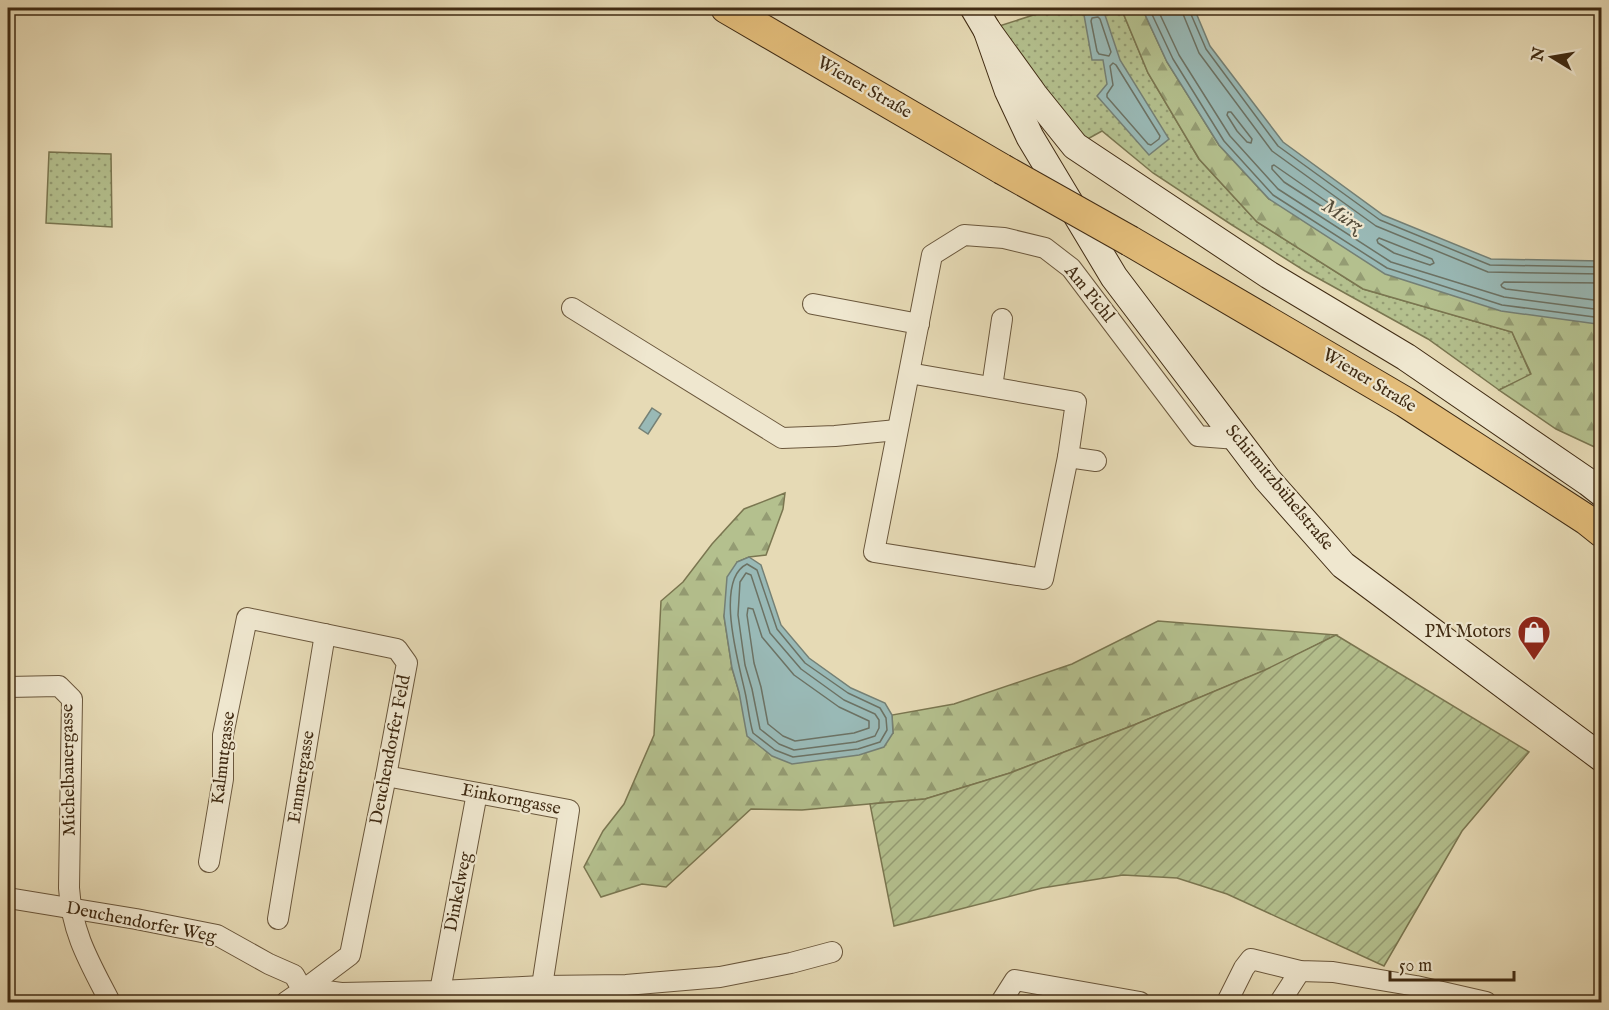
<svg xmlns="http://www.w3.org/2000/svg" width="1609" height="1010" viewBox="0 0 1609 1010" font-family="'IM FELL English',serif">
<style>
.grass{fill:url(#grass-dots);stroke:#7a7650;stroke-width:1.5}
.forest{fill:url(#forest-firs);stroke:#7a7650;stroke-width:1.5}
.garden{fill:url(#garden-furrows);stroke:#7a7650;stroke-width:1.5}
.water{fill:#99b9b6;stroke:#758075;stroke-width:1.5}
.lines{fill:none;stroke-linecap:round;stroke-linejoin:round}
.shore{stroke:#6c7264;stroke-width:1.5}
.street-casing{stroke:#6a573c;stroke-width:22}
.secondary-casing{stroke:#402b13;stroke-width:29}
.primary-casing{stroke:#402b13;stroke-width:32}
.street{stroke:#efe7cf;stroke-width:20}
.secondary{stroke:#efe7cf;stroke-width:27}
.primary{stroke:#e3bd7a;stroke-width:30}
.primary-bridge-casing{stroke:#402b13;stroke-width:32;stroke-linecap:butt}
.primary-bridge{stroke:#e3bd7a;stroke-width:30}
.labels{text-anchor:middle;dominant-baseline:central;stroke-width:4.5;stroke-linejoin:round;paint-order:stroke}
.street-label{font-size:18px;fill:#402b13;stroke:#efe7cf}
.poi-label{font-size:18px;fill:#402b13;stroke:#efe7cf;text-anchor:end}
.water-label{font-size:20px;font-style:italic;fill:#564e3c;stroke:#efe7cf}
</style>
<defs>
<pattern id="grass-dots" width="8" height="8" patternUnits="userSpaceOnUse" patternTransform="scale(1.5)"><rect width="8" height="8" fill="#b4c08e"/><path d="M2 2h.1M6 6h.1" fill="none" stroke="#949c73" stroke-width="1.8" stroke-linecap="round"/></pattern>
<pattern id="forest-firs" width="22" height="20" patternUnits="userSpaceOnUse" patternTransform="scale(1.5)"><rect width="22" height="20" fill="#b4c08e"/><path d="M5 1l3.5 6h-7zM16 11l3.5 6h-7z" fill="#949c73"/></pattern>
<pattern id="garden-furrows" width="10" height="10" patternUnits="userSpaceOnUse" patternTransform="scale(1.5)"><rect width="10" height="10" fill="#b4c08e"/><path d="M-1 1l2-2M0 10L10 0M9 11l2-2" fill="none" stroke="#949c73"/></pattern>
</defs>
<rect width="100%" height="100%" fill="#e6dab5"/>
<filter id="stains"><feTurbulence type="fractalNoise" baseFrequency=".00333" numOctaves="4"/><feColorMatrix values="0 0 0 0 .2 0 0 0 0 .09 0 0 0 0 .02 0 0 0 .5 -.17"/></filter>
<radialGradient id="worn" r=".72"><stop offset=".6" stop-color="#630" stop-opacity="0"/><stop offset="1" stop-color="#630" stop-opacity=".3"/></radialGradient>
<g class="grass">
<polygon points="1055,8 1121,8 1148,73 1199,159 1257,222 1363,289 1512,332 1531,375 1499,390 1428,339 1305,271 1232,225 1153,173 1102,131 1075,146 987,30"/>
<polygon points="49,152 111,154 112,227 46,223"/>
</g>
<g class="forest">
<polygon points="1121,8 1142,8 1167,62 1219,145 1269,199 1597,324 1601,323 1601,450 1556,429 1499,390 1531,374 1512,332 1363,289 1257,222 1199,159 1148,73"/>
<polygon points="785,493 783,509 766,555 749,557 737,562 724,616 732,668 739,692 893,733 892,715 954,704 1072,664 1158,621 1336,635 1266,670 1134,725 1010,773 925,799 802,810 751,809 666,887 642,884 601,897 584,867 603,831 624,804 654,735 661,601 683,582 712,544 744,509"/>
</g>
<polygon class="garden" points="1336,635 1529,752 1462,831 1384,966 1227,894 1177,878 1123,875 1042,888 894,926 870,804 925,799 1010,773 1134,725 1265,670"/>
<g class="water">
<polygon points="1142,8 1194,8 1210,46 1283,142 1383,215 1491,259 1601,261 1601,323 1597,324 1501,311 1385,274 1269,199 1219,145 1167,62"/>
<polygon points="1103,9 1120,60 1169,139 1149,155 1097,96 1107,84 1103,60 1092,60 1084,15"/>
<polygon points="652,408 661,414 648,434 639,428"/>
<polygon points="749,557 761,565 781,625 809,658 851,688 885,703 892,715 893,733 884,747 859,755 792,764 772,756 747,736 739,692 732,668 724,616 727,577 737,562"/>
</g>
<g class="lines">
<g class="shore">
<polyline points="1149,8 1173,59 1224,141 1273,195 1387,268 1502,305 1602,318"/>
<polyline points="1157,8 1179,55 1230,136 1278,189 1391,262 1504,297 1602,310"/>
<polyline points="1182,8 1183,14 1199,53 1272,151 1376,226 1488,272 1602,274"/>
<polyline points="1189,8 1190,12 1206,49 1278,146 1380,220 1490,265 1602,267"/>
<polygon points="1098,17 1100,19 1111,52 1109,56 1099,54 1097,51 1091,21 1092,18"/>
<polygon points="1113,63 1116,65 1160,136 1159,139 1151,145 1148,144 1107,97 1107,94 1113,85 1110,66"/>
<polygon points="1231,112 1252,139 1251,143 1247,142 1237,131 1227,115 1228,112"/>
<polygon points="1274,165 1343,213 1344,218 1340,218 1284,182 1272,169 1272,166"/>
<polygon points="1379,238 1432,259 1434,263 1430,265 1394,253 1378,243 1377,240"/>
<polyline points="1602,283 1504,282 1501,285 1502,287 1506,289 1602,301"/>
<path d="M747,564L757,570L777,629L805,663L848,693L880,708L886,718L887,730L880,742L858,749L793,757L775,750L753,733C749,719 748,705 745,692C739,664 714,580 747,564Z"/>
<polygon points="746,573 751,575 770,633 801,669 844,700 875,714 879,720 879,728 875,736 856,742 794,750 779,744 760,729 752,689 745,665 738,615 740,582"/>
<polygon points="748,608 753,609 762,637 794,675 839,707 869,721 869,728 854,733 795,741 783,736 768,724 761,687 754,663 747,615"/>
</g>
<defs>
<g id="street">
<polyline points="813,304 919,324"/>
<polyline points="572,308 782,438 835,436 897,430"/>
<polyline points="909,373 1076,402 1068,457 1043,579 874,552 932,255 964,235 1004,238 1045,248 1071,268 1198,436 1237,439"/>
<polyline points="992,387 1002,319"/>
<polyline points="1068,457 1096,461"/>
<path d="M8,687L59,686L72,699L69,888C72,934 90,963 110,1002"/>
<polyline points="386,776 569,810 542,986"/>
<polyline points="209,862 223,779 223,735 247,618 397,649 407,663 386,776 350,955 310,985"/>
<polyline points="8,898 136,919 217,935 269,964 294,975 298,982"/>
<polyline points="278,919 325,634"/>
<polyline points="312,989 341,993 440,991 542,986 626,985 720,977 791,963 832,952"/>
<polyline points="440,991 477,793"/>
<polyline points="286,1002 296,995"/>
<polyline points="1001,1002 1015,980 1140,1002"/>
<polyline points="1227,1002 1244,968 1251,959 1300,971 1333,972 1416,986 1486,1002"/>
<polyline points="1280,1002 1300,971"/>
</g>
<g id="secondary">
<polyline points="974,8 987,30 1034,95 1075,146 1269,275 1406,357 1588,482 1602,493"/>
<polyline points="987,30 1008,90 1030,137 1114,277 1267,479 1343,565 1602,758"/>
</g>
<g id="primary">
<polyline points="726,8 1002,169"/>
<polyline points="1130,241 1405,402 1587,520 1602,532"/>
</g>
</defs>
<use href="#street" class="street-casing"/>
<use href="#secondary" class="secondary-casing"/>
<use href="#primary" class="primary-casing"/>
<use href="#street" class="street"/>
<use href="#secondary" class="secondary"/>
<use href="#primary" class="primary"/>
<defs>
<polyline id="primary-bridge" points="1002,169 1130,241"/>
</defs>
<use href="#primary-bridge" class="primary-bridge-casing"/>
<use href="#primary-bridge" class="primary-bridge"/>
</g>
<defs>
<symbol id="shop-pin" viewBox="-11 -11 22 30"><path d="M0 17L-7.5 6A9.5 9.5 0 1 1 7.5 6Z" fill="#8f2418" stroke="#efe7cf"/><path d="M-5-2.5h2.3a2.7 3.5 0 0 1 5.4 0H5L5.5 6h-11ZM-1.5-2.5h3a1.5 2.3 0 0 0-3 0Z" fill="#fff"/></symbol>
</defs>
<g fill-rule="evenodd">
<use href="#shop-pin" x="1515" y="613" width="38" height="52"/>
</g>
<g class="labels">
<g class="street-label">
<text transform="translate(864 88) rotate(30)">Wiener Straße</text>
<text transform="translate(1089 294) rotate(51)">Am Pichl</text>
<text transform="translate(1369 381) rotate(31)">Wiener Straße</text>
<text transform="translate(1279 488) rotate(50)">Schirmitzbühelstraße</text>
<text transform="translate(391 750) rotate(-79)">Deuchendorfer Feld</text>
<text transform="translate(224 758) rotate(-83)">Kalmutgasse</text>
<text transform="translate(69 770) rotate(-91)">Michelbauergasse</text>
<text transform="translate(302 777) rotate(-81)">Emmergasse</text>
<text transform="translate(511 800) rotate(11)">Einkorngasse</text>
<text transform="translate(459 892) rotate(-79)">Dinkelweg</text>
<text transform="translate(141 923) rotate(11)">Deuchendorfer Weg</text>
</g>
<g class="poi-label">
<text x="1511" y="632">PM Motors</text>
</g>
<g class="water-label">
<text transform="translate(1342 216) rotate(33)">Mürz</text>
</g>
</g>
<rect width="1609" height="1010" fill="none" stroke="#e6dab5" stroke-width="30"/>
<rect x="9" y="9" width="1591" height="992" fill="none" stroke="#402b13" stroke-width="3"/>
<rect x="15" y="15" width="1579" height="980" fill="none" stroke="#402b13" stroke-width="1.5"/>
<g transform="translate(1552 57) rotate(281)" stroke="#efe7cf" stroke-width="4.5" paint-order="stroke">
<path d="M0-4.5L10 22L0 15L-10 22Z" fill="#402b13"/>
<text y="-9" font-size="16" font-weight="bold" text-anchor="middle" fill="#402b13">N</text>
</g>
<path d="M1390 971v9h124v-9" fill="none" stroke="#402b13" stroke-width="3"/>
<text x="1399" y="971" font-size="18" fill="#402b13" stroke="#efe7cf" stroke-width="4.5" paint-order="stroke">50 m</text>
<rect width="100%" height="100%" filter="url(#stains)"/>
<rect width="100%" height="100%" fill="url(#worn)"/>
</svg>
